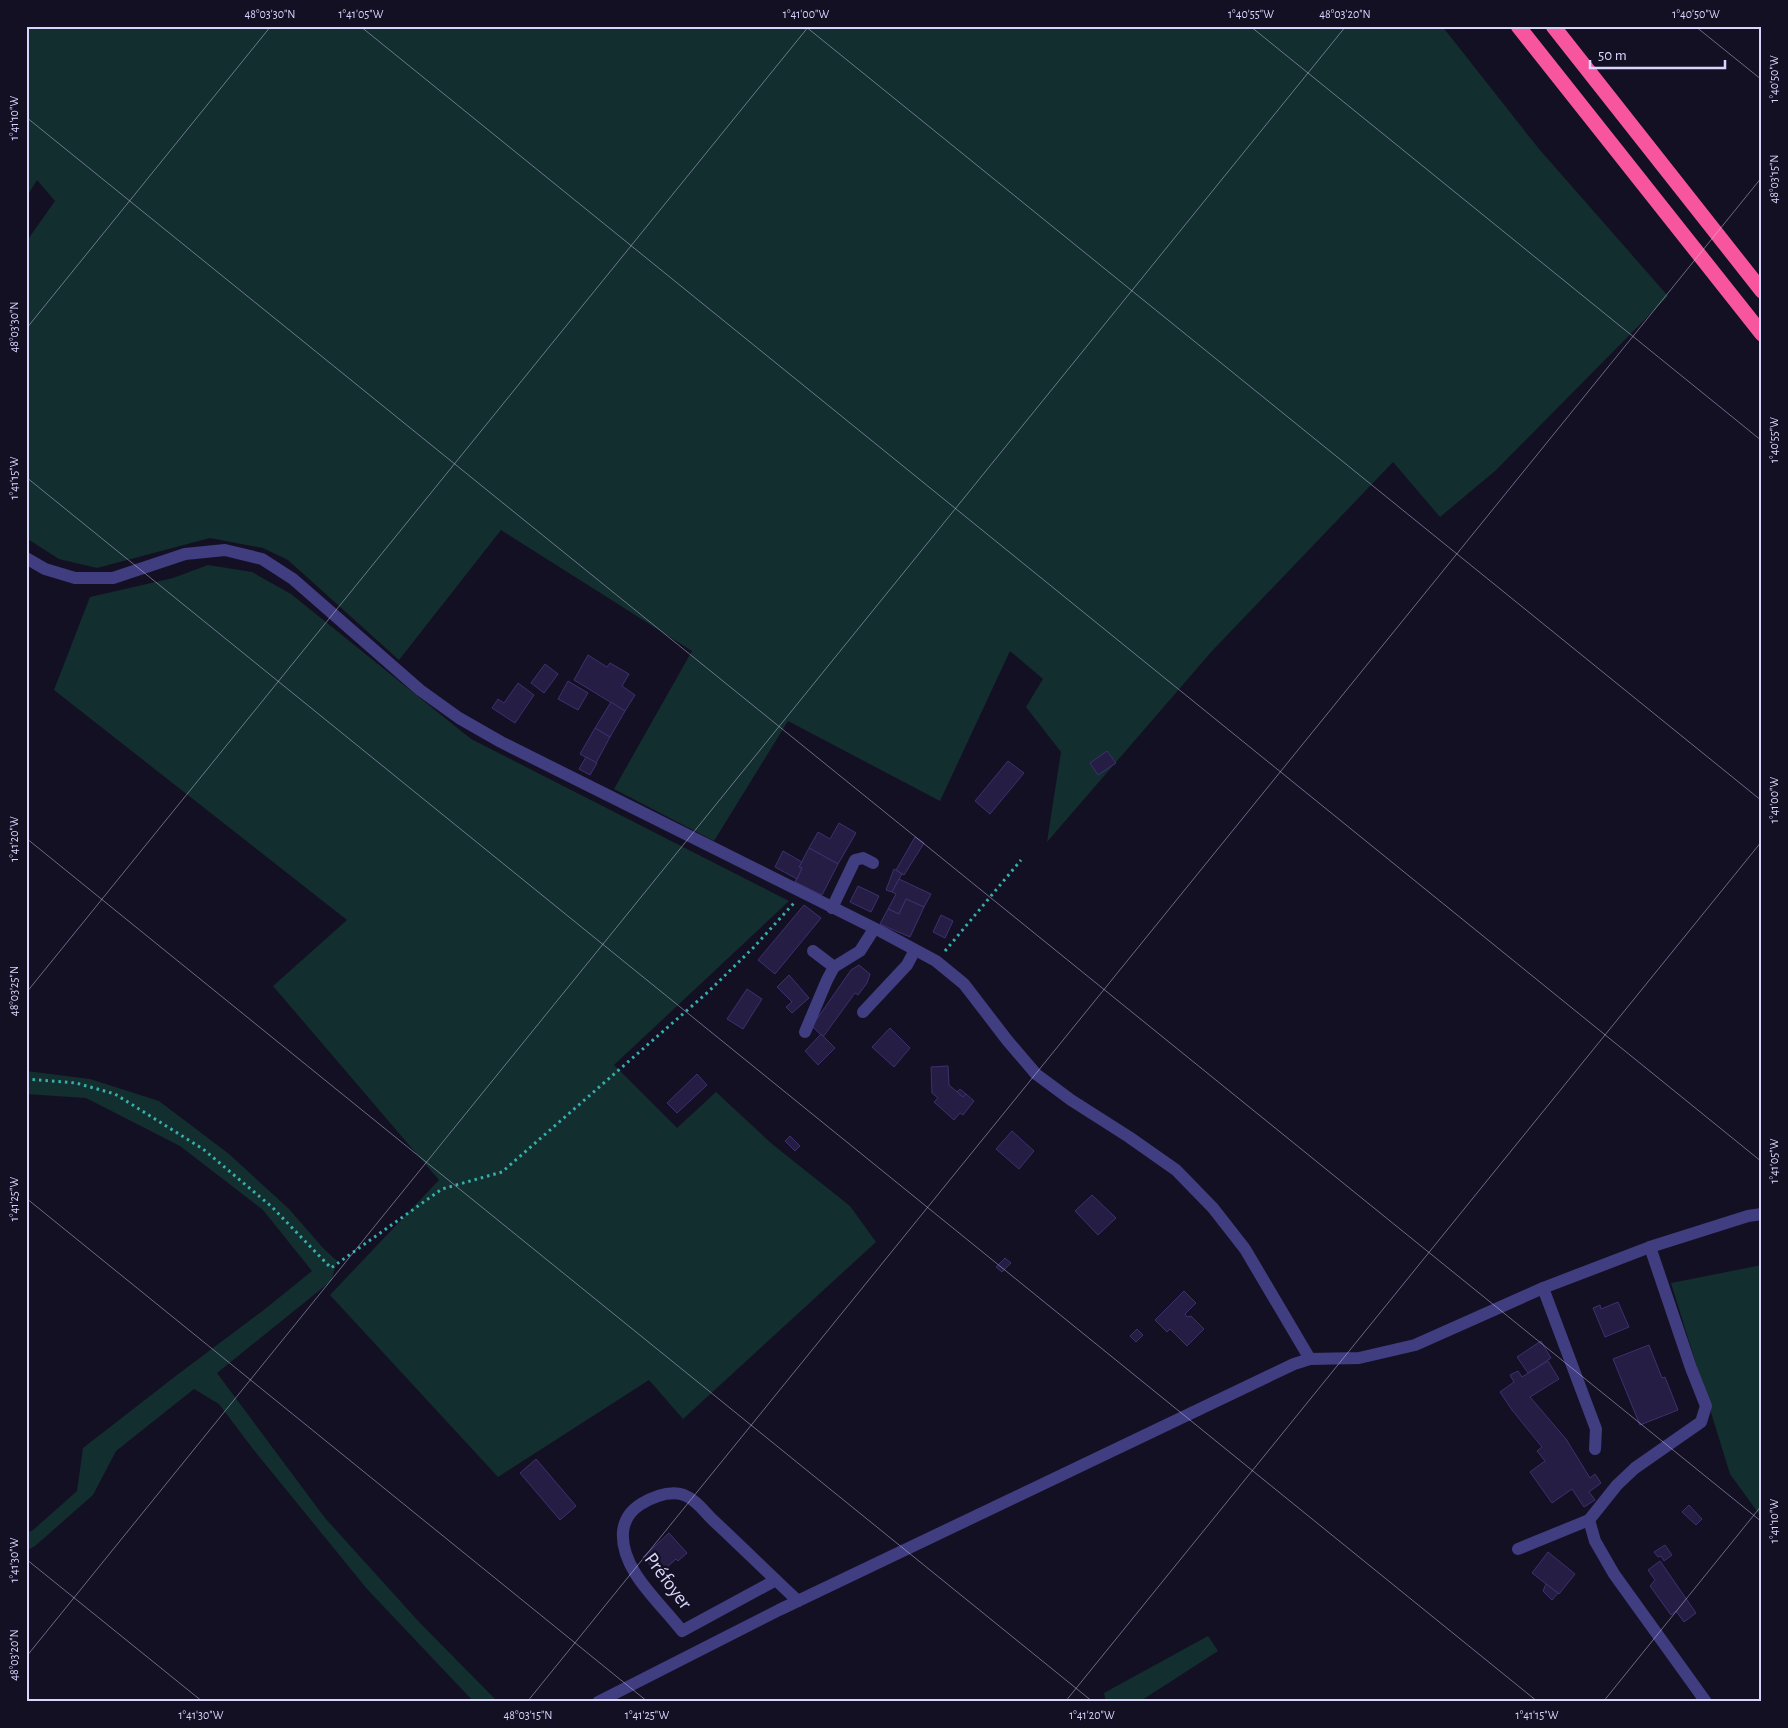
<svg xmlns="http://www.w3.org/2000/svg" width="1788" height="1728" viewBox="0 0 1788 1728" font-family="'Alegreya Sans',sans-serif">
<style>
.green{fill:#132e2e}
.building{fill:#261d44;stroke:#3e306f}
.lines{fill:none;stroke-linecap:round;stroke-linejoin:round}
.path{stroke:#35b1ad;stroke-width:3;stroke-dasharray:2.5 4;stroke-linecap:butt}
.minor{stroke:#413d81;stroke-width:12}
.highway{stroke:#f7569f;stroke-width:15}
.ticks{fill:none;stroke:#dad5fd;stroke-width:1;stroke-opacity:0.45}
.labels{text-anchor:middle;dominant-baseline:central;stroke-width:5;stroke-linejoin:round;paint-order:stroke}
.street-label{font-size:20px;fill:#dad5fd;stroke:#141024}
.neatline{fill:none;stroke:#dad5fd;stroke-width:2}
.ticks-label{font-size:12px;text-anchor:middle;fill:#dad5fd}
</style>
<rect width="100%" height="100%" fill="#141024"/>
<g class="green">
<polygon points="26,26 1442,26 1539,149 1668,296 1495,471 1440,517 1393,462 1212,651 1047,842 1061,752 1026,707 1043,679 1010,651 940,801 788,721 714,841 614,789 692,651 501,530 399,660 288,560 263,548 210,538 97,568 59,559 26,538 26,242 55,201 37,180 26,198"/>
<polygon points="208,565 252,572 291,594 471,739 789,901 614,1065 677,1128 716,1092 772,1144 850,1206 876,1242 683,1419 649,1380 498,1477 330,1295 439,1180 273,986 347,920 54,690 90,597 173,578"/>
<polygon points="26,1071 90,1079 159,1101 229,1154 289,1209 323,1248 337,1261 331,1281 217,1373 325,1518 420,1623 498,1702 474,1702 367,1589 253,1449 219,1404 194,1389 116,1451 93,1495 35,1546 26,1551 26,1533 33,1530 77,1491 83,1448 177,1375 265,1309 312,1271 263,1210 180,1146 86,1098 26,1094"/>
<polygon points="1762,1265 1762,1518 1730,1474 1671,1283"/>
<polygon points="1208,1636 1218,1651 1139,1702 1106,1702 1104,1693"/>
</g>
<g class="building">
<polygon points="588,655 607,667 610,663 629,674 622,686 635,695 625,711 574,680"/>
<polygon points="545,664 558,674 544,693 531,683"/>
<polygon points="568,681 588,693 578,710 558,699"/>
<polygon points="518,683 534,695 515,723 492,708 498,699 504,703"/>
<polygon points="611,702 625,711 610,737 595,728"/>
<polygon points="595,728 610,737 596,763 580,754"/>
<polygon points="1107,751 1116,763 1098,775 1090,763"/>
<polygon points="586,757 597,763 590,775 579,769"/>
<polygon points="1008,761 1024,773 990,814 975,801"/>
<polygon points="839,823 856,833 838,864 809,848 818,832 830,839"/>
<polygon points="915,837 924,843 904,875 896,870"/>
<polygon points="809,848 838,864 822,895 795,882 802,868 799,867"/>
<polygon points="783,851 802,862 799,867 802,868 797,879 775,867"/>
<polygon points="894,869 902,874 892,892 886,890"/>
<polygon points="899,879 931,894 924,907 906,899 899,914 888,909 896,894 892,892"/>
<polygon points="858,886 879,896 871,912 850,902"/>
<polygon points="906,899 924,907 910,937 880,924 888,909 899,914"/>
<polygon points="804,905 821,918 775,974 758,960"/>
<polygon points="941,915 953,921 945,938 933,932"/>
<polygon points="859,965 870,974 867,983 858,995 855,993 823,1037 812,1026 851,970"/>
<polygon points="789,975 809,998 792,1013 786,1007 792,1002 777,987"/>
<polygon points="747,989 762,999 743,1029 727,1019"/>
<polygon points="890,1028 910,1048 894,1067 872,1047"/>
<polygon points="821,1034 835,1048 818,1065 805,1051"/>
<polygon points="948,1066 949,1085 963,1097 966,1094 974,1101 963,1115 960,1113 954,1120 934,1102 938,1098 932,1093 931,1067"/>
<polygon points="697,1074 707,1085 677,1113 667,1103"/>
<polygon points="960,1089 966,1094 963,1097 957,1092"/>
<polygon points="1012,1131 1034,1151 1019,1169 996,1149"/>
<polygon points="790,1136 800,1146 795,1151 785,1141"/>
<polygon points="1092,1195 1116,1218 1098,1235 1075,1211"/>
<polygon points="1005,1258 1011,1263 1002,1272 996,1267"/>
<polygon points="1184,1291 1196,1303 1185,1314 1187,1317 1191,1316 1204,1329 1187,1346 1170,1329 1167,1332 1155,1320"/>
<polygon points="1618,1302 1629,1327 1605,1337 1593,1308 1600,1305 1601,1309"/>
<polygon points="1137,1329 1143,1335 1136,1342 1130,1336"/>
<polygon points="1541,1341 1551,1358 1528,1373 1517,1357"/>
<polygon points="1649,1345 1662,1378 1665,1377 1678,1410 1640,1425 1613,1359"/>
<polygon points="1548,1361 1559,1379 1530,1397 1566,1439 1590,1478 1595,1474 1601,1483 1589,1492 1595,1500 1584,1507 1572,1489 1552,1503 1530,1472 1545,1461 1537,1451 1542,1447 1512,1410 1500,1392 1514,1382 1510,1375 1518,1371 1522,1377"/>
<polygon points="536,1459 576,1506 560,1520 520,1473"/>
<polygon points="1689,1505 1702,1519 1696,1525 1682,1512"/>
<polygon points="669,1533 687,1553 678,1561 676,1559 659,1574 643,1557"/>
<polygon points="1665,1545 1672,1555 1664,1561 1661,1556 1658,1557 1654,1552"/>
<polygon points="1548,1552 1575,1574 1559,1594 1532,1573"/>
<polygon points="1660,1561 1696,1613 1684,1622 1676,1611 1671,1615 1650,1586 1655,1580 1648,1570"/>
<polygon points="1546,1584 1558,1593 1552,1600 1543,1591"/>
</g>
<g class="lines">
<g class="path">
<polyline points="945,951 1021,860"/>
<polyline points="26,1079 76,1083 115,1094 203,1149 272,1207 331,1268 442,1189 502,1172 708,992 754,947 794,903"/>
</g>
<g class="minor">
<polyline points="26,558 45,569 75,578 113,578 185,554 225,550 262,559 293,579 420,690 459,718 501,742 882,932 936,961 964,984 1007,1040 1036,1074 1071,1100 1129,1137 1176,1170 1213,1208 1245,1249 1310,1359"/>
<polyline points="832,908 855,860 863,858 873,863"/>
<polyline points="813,951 834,967"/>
<polyline points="863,1012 907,965 915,950"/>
<polyline points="805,1032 827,980 834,967 860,951 874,929"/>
<polyline points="1543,1288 1596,1429 1595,1449"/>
<polyline points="1589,1520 1595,1541 1614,1574 1706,1702"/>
<polyline points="1518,1549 1589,1520 1617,1485 1635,1468 1701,1422 1706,1406 1691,1368 1650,1247"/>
<path d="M776,1580L682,1631C661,1603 620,1570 623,1532C624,1520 630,1511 641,1504C653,1497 669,1490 684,1495C697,1500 705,1513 715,1522C743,1548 770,1575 798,1601"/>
<polyline points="598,1702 779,1610 1294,1364 1310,1359 1359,1358 1415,1345 1543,1288 1650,1247 1748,1216 1762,1214"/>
</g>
<g class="highway">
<polyline points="1518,26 1762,334"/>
<polyline points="1553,26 1762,291"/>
</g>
</g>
<path class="ticks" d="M360,26L1762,1162M805,26L1762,801M1250,26L1762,441M1695,26L1762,80M26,117L1762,1522M26,329L271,26M26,477L1538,1702M26,838L1093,1702M26,993L809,26M26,1198L648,1702M26,1559L203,1702M26,1657L1346,26M527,1702L1762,177M1065,1702L1762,841M1603,1702L1762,1505"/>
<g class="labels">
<g class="street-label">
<text transform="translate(668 1581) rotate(53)">Préfoyer</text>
</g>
</g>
<rect width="1788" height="1728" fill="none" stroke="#141024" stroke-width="55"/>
<path d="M1590 60v8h135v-8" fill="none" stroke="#dad5fd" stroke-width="2.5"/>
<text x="1598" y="60" font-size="15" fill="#dad5fd" stroke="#141024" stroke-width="4" paint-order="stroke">50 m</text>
<rect x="28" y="28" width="1732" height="1672" class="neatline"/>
<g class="ticks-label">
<text x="270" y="18">48°03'30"N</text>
<text x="361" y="18">1°41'05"W</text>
<text x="806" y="18">1°41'00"W</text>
<text x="1251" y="18">1°40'55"W</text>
<text x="1345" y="18">48°03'20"N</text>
<text x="1696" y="18">1°40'50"W</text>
<text transform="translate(1774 79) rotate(-90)" y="4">1°40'50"W</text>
<text transform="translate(14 118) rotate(-90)" y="4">1°41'10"W</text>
<text transform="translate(1774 179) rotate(-90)" y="4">48°03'15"N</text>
<text transform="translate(14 327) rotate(-90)" y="4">48°03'30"N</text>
<text transform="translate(1774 440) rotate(-90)" y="4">1°40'55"W</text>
<text transform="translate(14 478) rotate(-90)" y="4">1°41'15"W</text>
<text transform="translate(1774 800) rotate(-90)" y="4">1°41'00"W</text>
<text transform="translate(14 839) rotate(-90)" y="4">1°41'20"W</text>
<text transform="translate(14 991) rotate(-90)" y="4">48°03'25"N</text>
<text transform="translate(1774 1161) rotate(-90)" y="4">1°41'05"W</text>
<text transform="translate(14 1199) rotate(-90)" y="4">1°41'25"W</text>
<text transform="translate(1774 1521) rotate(-90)" y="4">1°41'10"W</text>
<text transform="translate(14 1560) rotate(-90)" y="4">1°41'30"W</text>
<text transform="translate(14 1655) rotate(-90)" y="4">48°03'20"N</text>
<text x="201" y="1719">1°41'30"W</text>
<text x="528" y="1719">48°03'15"N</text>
<text x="647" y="1719">1°41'25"W</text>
<text x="1092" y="1719">1°41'20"W</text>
<text x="1537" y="1719">1°41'15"W</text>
</g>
</svg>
